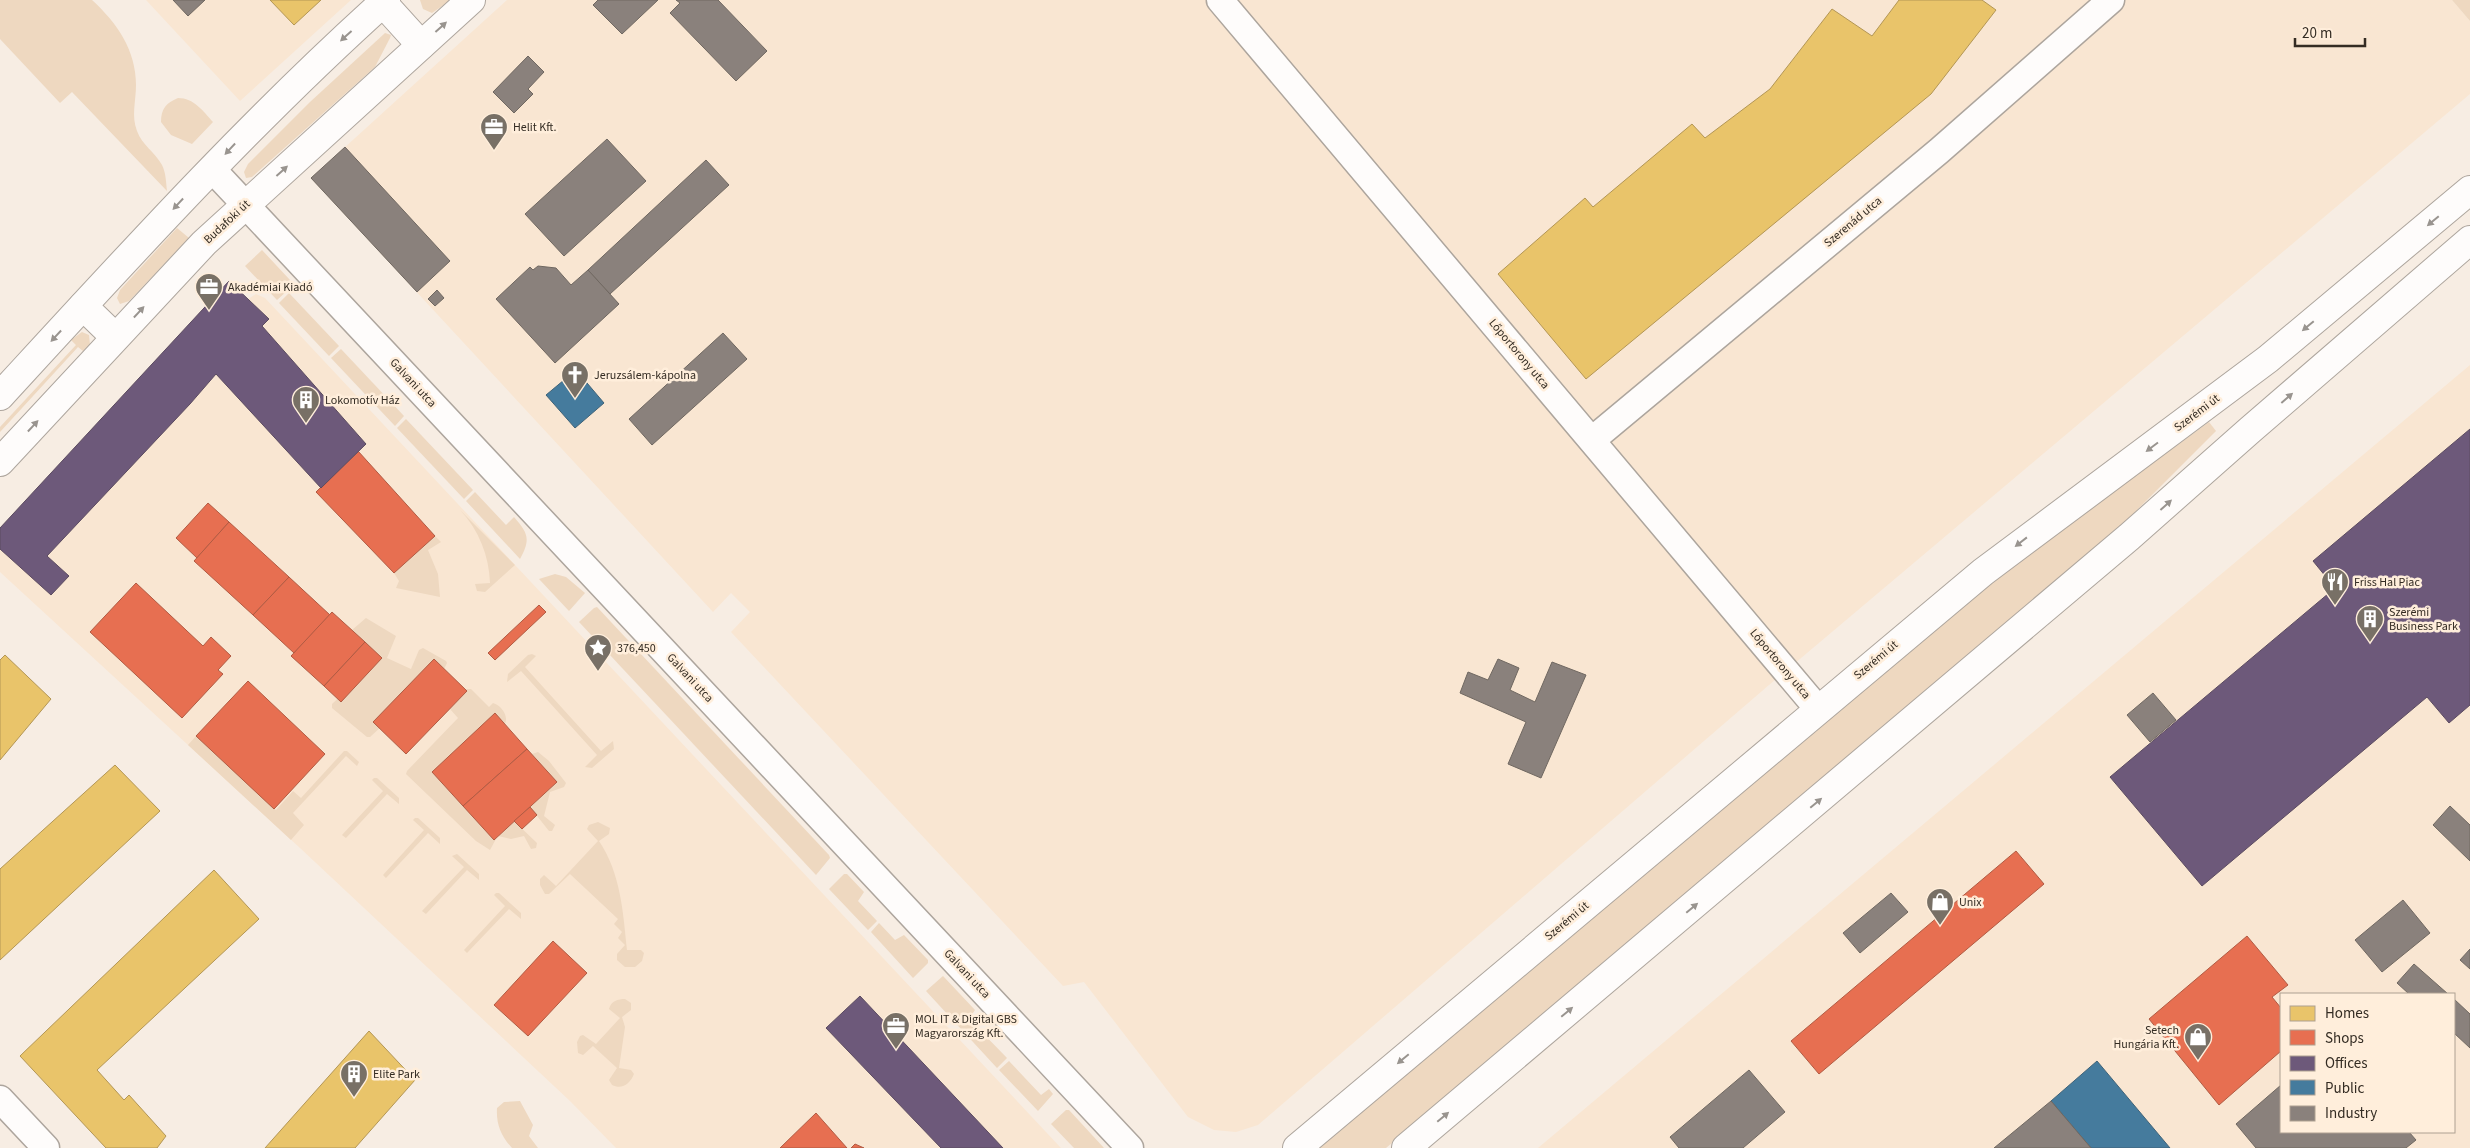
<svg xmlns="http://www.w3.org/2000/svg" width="2470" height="1148" viewBox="0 0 2470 1148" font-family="'Source Sans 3',sans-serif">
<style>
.built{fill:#f9e6d2;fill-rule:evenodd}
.green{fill:#eed8c0}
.homes{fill:#e9c46a;stroke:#b39655}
.shops{fill:#e76f51;stroke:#b15b43}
.offices{fill:#6d597a;stroke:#5c4c60}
.public{fill:#457b9d;stroke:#406378}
.industry{fill:#8a817c;stroke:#706861}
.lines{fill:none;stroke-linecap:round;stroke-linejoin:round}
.street-casing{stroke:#ada59d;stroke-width:29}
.secondary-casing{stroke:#ada59d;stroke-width:30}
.primary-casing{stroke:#ada59d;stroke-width:30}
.street{stroke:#fefcfb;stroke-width:26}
.secondary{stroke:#fefcfb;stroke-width:28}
.primary{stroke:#fefcfb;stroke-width:28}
.oneway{fill:#99948f}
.labels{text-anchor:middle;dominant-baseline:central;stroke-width:5;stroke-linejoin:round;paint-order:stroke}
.poi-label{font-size:12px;fill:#342c23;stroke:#ffeedb;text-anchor:start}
.street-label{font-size:12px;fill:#342c23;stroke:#ffeedb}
</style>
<rect width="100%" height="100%" fill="#f7ede3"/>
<g class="built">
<polygon points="146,0 351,0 240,101"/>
<polygon points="507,0 2452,0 2470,21 2470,94 1769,685 1258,1125 1236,1132 1214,1130 1188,1117 1084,982 1063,986 731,632 750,612 731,593 713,612 311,178"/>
<polygon points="229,281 248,299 256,294 265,298 1061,1148 616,1148 570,1101 300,848 0,572 0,528"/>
<path d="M2470,365V1148H1538ZM2281,994H2454V1132H2281Z"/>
</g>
<g class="green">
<path d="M0,0H92C117,23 136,50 136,85C136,101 131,116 137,131C142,145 155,152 162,165C166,173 166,182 167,191L72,92L60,103L0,39Z"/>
<polygon points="420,0 451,0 432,13 423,9"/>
<polygon points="2452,0 2470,0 2470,21"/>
<polygon points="385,33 391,35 390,38 375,67 252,177 246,178 244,172 248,164 310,102"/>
<path d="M178,98C194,98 203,111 213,122L192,144L171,135L161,122C161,109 166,103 178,98Z"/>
<polygon points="177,228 189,238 129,301 120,304 117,298 120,290"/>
<polygon points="262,250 290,280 283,287 287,291 277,300 245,266"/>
<polygon points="289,293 339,346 329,356 279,303"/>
<polygon points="82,332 89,335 90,345 83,351 78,347 0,432 0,427 76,345 71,340"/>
<polygon points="341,349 404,416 395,426 331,358"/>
<polygon points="406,419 473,490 464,499 397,428"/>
<polygon points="2209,422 2216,431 2118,529 1386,1148 1318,1148 1995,578"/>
<path d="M475,492L506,525L514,517C528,533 531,539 520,559L466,501Z"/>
<path d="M460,510L515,565L485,592L477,591L475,584L490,583C489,556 479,530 460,510Z"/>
<polygon points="435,536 441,542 428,550 438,574 440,597 396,588 399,581 394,573"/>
<polygon points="555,574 566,577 585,593 569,611 539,579"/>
<polygon points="597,607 829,855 830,858 816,875 579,622 594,608"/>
<polygon points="366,618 396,636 387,658 411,669 419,650 423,648 446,661 447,663 444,669 370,737 367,737 332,708 332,704 381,658 352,630"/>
<polygon points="532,654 536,656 525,667 601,751 613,741 614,749 592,768 585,767 597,755 521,671 507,682 508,674 528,655"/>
<path d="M466,689H471L489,707L493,703C501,705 509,716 505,724L495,714L432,772L494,839L497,837L490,850L476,841L406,774L407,771L458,718L450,709L467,691Z"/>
<polygon points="196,736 276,810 293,791 301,798 344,751 347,751 359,762 357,766 346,756 293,813 304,825 291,840 188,745"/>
<polygon points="538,752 549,761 566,783 564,787 550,792 544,816 555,825 552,831 549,831 530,807 557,782 532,754"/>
<polygon points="374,778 377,778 399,798 399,804 387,794 346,838 342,835 383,791 372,780"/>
<polygon points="415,818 418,818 440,838 440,844 428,833 386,878 383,875 424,830 413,820"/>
<polygon points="514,821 537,843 536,848 531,849 524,836 511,839 498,836"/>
<path d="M598,822L610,828L609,834L599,841C621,874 623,912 627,950H641L644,953L642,961L635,967H625L617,960V954L625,945L618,938L622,932L614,924L618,919L570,874L549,894H545L540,885V879L544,875L556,886L598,841L587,829L589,825Z"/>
<polygon points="457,854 479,874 479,880 467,870 426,914 422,911 464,867 452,856"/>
<polygon points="844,874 847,874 864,892 858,901 877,921 868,930 829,889"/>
<polygon points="496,893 499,893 521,913 521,919 509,909 467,953 464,950 505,906 494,895"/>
<polygon points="879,923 895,940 904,935 928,960 928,963 913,978 871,932"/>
<polygon points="943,976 975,1010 969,1019 1007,1058 997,1068 926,991"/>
<path d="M625,999L631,1003V1010L622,1017L625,1027L619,1068L631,1070L634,1074C630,1084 622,1090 612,1085L609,1080L617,1068L593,1046L583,1055L578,1053L577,1042L580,1036L583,1035L596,1044L620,1018L609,1009C611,1001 618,999 625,999Z"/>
<polygon points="1009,1061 1041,1095 1049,1089 1053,1094 1038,1111 999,1070"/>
<path d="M520,1101L533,1125L529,1136L538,1148H512C501,1136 496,1124 497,1108L504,1102Z"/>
<polygon points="1066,1110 1069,1110 1104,1148 1074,1148 1051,1124"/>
</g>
<g class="homes">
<polygon points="270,0 321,0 294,25"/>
<polygon points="1899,0 1982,0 1996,10 1931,94 1586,379 1498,274 1585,198 1593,207 1692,124 1705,138 1770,89 1832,9 1872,36"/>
<polygon points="5,655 51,699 0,760 0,660"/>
<polygon points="115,765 160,811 0,960 0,869"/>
<polygon points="214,870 259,919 97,1070 124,1100 129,1095 166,1136 157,1148 106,1148 20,1056"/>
<polygon points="369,1031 415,1080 355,1148 265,1148"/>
</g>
<g class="shops">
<polygon points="358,451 435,536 394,573 316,492"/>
<polygon points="208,503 229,522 197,558 176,538"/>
<polygon points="229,522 289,577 253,615 194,561"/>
<polygon points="289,577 330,615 294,653 253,615"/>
<polygon points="136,583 203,646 211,637 231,656 218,670 223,674 182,718 90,632"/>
<polygon points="539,605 546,612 495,660 488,653"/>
<polygon points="332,612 365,642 324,686 291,656"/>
<polygon points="365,642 382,658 341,702 324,686"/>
<polygon points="434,659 467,691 406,754 373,722"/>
<polygon points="248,681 325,754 274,809 196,736"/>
<polygon points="495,713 527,749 463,806 432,772"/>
<polygon points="527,749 557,782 494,840 463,806"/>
<polygon points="530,807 537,815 522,829 514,821"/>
<polygon points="2016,851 2044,884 1819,1074 1791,1041"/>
<polygon points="2247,936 2288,985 2272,997 2281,1008 2281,1051 2219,1105 2149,1019"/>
<polygon points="553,941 587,973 528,1036 494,1005"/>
<polygon points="816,1113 847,1148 780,1148"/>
<polygon points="855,1144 864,1148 851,1148"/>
</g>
<g class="offices">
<polygon points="229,281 269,319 262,326 366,444 321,488 216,374 190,404 47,556 69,576 51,595 0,549 0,528"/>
<polygon points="2470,429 2470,705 2449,723 2427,697 2202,886 2110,777 2335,588 2313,561"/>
<polygon points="860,996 1003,1148 941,1148 826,1028"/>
</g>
<g class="public">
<polygon points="576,370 604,403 575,428 546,395"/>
<polygon points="2097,1061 2170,1148 2091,1148 2051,1101"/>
</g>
<g class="industry">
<polygon points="173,0 205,0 188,16"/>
<polygon points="598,0 658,0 622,34 593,5"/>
<polygon points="676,0 718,0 767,51 736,81 670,13 680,3"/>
<polygon points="528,56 544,72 528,89 533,94 514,113 493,92"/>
<polygon points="607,139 646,181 564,256 525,214"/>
<polygon points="345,147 450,261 417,292 311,178"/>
<polygon points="706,160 729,185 610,294 588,270"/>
<polygon points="538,266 556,268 571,285 588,270 619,304 555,363 496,299 530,267 533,270"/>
<polygon points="437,290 444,298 435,306 428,299"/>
<polygon points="723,333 747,359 652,445 629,419"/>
<polygon points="1498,659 1519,668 1510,690 1535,702 1552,662 1586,675 1541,778 1508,764 1526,722 1460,693 1468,672 1488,680"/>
<polygon points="2153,693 2176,720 2150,742 2127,715"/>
<polygon points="2450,806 2470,825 2470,861 2433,825"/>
<polygon points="1891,893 1908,912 1860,953 1843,933"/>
<polygon points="2403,900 2430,933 2382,972 2355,940"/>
<polygon points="2470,949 2470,969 2460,960"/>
<polygon points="2414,964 2448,994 2409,994 2397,983"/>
<polygon points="2454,999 2470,1014 2470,1048 2454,1033"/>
<polygon points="1749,1070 1785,1112 1743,1148 1679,1148 1670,1137"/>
<polygon points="2281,1085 2281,1132 2409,1132 2416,1140 2406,1148 2256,1148 2236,1124"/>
<polygon points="2051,1101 2091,1148 1994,1148"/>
</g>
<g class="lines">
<defs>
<g id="street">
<polyline points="1220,0 1818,709"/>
<polyline points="212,169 1130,1148"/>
<polyline points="1592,440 1939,151 2111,0"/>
<polyline points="0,1099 46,1148"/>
</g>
<g id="secondary">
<polyline points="383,3 421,45"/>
<polyline points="83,306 115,337"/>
<path d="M0,396C125,260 249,123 386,0"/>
<polyline points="0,462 204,243 471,0"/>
</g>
<g id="primary">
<polyline points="1297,1148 1983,572 2268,359 2470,190"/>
<polyline points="1406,1148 2129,537 2250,430 2470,240"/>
</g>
</defs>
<use href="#street" class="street-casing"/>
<use href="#secondary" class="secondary-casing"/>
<use href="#primary" class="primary-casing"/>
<use href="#street" class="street"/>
<use href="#secondary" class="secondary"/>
<use href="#primary" class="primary"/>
</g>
<defs><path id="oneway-solid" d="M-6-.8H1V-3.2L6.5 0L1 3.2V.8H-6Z" transform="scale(1.25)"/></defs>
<g class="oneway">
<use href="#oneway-solid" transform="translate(441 27) rotate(-42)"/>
<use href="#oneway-solid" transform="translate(346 36) rotate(138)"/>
<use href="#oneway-solid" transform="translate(230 149) rotate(133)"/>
<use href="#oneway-solid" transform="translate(282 171) rotate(-42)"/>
<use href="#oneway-solid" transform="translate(178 204) rotate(133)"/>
<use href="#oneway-solid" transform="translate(2433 221) rotate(140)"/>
<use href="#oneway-solid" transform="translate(139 312) rotate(-47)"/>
<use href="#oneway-solid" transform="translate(2308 326) rotate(140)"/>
<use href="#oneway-solid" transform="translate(56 336) rotate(133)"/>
<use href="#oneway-solid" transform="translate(2287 398) rotate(-41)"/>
<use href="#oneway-solid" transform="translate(33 426) rotate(-47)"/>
<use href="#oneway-solid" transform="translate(2152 447) rotate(143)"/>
<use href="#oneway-solid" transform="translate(2166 505) rotate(-42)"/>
<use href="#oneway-solid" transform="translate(2021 542) rotate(142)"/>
<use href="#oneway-solid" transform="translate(1816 803) rotate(-40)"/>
<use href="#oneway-solid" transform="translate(1692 908) rotate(-40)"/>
<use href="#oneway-solid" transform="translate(1567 1012) rotate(-40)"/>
<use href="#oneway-solid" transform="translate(1403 1059) rotate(140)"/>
<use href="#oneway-solid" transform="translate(1443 1117) rotate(-40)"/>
</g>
<defs>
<symbol id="office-pin" viewBox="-11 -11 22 30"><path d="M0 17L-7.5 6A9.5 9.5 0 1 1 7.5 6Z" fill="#787066" stroke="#ffeedb"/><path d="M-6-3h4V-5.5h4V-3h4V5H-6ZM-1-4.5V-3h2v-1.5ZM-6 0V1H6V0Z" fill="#fff"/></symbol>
<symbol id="church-pin" viewBox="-11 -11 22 30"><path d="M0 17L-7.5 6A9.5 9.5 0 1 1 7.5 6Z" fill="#787066" stroke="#ffeedb"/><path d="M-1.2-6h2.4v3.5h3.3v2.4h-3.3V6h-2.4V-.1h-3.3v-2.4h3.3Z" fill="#fff"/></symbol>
<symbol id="building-pin" viewBox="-11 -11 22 30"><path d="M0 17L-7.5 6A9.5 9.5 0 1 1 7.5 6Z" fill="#787066" stroke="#ffeedb"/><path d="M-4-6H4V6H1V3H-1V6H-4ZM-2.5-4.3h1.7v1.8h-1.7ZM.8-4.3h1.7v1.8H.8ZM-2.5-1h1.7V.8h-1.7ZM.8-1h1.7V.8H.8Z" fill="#fff"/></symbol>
<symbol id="restaurant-pin" viewBox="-11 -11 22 30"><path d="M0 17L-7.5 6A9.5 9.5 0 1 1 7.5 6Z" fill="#787066" stroke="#ffeedb"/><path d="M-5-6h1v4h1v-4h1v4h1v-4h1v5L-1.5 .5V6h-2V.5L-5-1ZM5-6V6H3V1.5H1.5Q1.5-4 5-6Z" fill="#fff"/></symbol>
<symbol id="sight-pin" viewBox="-11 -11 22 30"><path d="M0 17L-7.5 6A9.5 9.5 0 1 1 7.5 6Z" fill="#787066" stroke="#ffeedb"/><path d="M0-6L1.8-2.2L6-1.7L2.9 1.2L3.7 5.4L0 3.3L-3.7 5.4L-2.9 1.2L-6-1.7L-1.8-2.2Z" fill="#fff"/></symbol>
<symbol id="shop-pin" viewBox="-11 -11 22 30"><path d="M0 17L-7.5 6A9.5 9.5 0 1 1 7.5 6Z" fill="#787066" stroke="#ffeedb"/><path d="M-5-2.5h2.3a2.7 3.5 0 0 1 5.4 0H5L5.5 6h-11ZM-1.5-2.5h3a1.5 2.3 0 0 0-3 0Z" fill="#fff"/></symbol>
</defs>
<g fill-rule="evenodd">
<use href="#office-pin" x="478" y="111" width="32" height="43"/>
<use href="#office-pin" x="193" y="271" width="32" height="43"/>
<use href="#church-pin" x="559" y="359" width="32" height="43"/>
<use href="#building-pin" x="290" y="384" width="32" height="43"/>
<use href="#restaurant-pin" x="2319" y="566" width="32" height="43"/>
<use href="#building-pin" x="2354" y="603" width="32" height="43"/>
<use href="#sight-pin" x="582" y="632" width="32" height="43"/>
<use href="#shop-pin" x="1924" y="886" width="32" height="43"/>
<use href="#office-pin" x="880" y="1010" width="32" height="43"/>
<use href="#shop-pin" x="2182" y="1021" width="32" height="43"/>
<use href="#building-pin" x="338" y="1058" width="32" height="43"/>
</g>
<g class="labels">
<g class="poi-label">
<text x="513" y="127">Helit Kft.</text>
<text x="228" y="287">Akadémiai Kiadó</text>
<text x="594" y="375">Jeruzsálem-kápolna</text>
<text x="325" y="400">Lokomotív Ház</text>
<text x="2354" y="582">Friss Hal Piac</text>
<text x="2389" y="612">Szerémi<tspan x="2389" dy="14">Business Park</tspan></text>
<text x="617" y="648">376,450</text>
<text x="1959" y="902">Unix</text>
<text x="915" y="1019">MOL IT &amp; Digital GBS<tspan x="915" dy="14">Magyarország Kft.</tspan></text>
<text x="2179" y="1030" text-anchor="end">Setech<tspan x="2179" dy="14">Hungária Kft.</tspan></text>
<text x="373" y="1074">Elite Park</text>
</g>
<g class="street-label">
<text transform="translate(227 222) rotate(-43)">Budafoki út</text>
<text transform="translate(1853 222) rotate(-40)">Szerenád utca</text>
<text transform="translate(1519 354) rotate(50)">Lőportorony utca</text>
<text transform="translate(413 383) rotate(47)">Galvani utca</text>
<text transform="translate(2197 413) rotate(-37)">Szerémi út</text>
<text transform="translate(1876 660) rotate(-40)">Szerémi út</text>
<text transform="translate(1780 664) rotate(50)">Lőportorony utca</text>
<text transform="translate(690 678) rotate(47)">Galvani utca</text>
<text transform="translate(1567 921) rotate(-40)">Szerémi út</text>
<text transform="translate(967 974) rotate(47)">Galvani utca</text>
</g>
</g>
<rect x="2280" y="993" width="175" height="140" fill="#ffeedb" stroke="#aea091"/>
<rect x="2290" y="1006" width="25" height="15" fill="#e9c46a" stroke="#aea091"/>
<text x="2325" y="1018" font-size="15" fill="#342c23">Homes</text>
<rect x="2290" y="1030" width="25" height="15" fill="#e76f51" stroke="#aea091"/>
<text x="2325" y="1043" font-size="15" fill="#342c23">Shops</text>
<rect x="2290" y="1056" width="25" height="15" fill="#6d597a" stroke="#aea091"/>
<text x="2325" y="1068" font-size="15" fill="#342c23">Offices</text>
<rect x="2290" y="1080" width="25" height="15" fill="#457b9d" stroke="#aea091"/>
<text x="2325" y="1093" font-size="15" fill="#342c23">Public</text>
<rect x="2290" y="1106" width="25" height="15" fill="#8a817c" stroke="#aea091"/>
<text x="2325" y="1118" font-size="15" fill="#342c23">Industry</text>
<path d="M2295 38v8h70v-8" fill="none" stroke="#342c23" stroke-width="2.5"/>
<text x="2302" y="38" font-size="15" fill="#342c23" stroke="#ffeedb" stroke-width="4" paint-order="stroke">20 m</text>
</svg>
